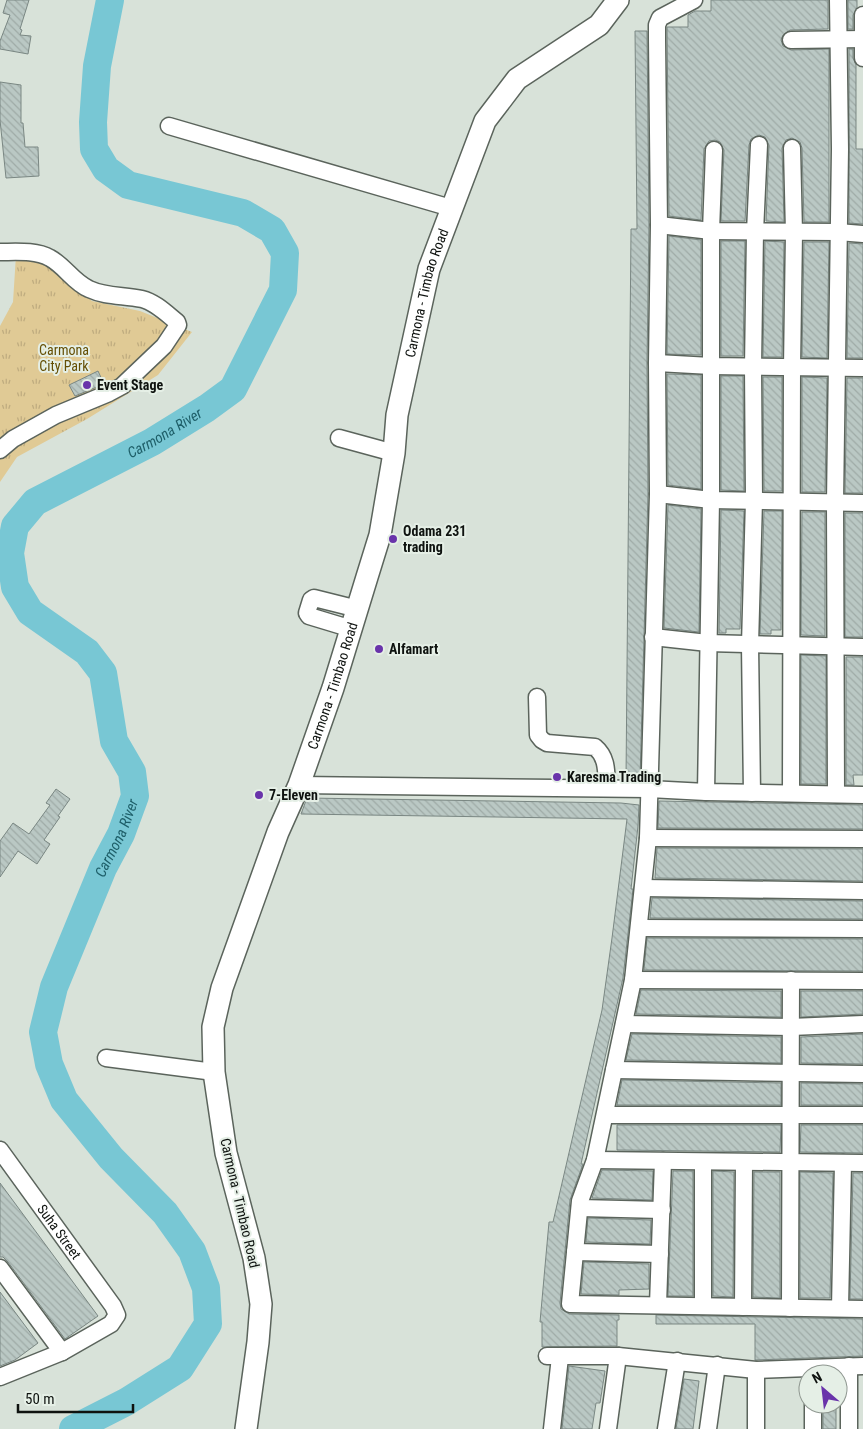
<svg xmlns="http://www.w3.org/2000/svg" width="863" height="1429" viewBox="0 0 863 1429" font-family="'Roboto Condensed',sans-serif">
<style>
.grass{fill:url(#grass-tufts)}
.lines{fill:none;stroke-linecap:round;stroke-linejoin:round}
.river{stroke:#78c7d4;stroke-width:28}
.building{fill:url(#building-back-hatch);stroke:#7a8783}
.minor-casing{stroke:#5b645c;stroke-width:19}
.major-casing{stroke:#5b645c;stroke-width:24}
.minor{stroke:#fff;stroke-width:16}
.major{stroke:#fff;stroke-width:21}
.poi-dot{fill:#6933aa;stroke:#e5efe6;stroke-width:2}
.labels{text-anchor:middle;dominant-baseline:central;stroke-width:4;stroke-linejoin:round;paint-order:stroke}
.street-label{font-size:14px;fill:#0e120f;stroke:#e5efe6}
.park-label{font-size:14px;fill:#644e03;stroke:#e5efe6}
.poi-label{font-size:14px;font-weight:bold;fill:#0e120f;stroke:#e5efe6;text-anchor:start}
.water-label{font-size:15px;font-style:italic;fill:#1e5f69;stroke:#e5efe6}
</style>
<defs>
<pattern id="grass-tufts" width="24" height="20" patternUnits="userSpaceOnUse" patternTransform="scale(1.25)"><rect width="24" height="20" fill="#e0ca95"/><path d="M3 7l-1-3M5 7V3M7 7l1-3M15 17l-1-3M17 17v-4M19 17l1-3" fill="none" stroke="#bfac7f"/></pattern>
<pattern id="building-back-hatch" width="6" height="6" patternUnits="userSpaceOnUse" patternTransform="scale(1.25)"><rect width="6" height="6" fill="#bac8c4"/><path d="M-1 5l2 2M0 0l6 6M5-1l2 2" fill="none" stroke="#9faba7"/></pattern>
</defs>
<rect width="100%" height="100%" fill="#d8e2d9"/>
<polygon class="grass" points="16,255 42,257 92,301 140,311 192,332 158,375 87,419 17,457 0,482 0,326 13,302"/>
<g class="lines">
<path class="river" id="s1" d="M73,1429L126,1402L180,1368L208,1324L206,1288L192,1251L165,1213L111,1158L64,1100L49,1064L43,1032L54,987L103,868L121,834L135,796L132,772L114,741L103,673L87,652L30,612L15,587L10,553L15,526L35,502L152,442L207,408L233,389L283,290L285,253L272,230L243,213L128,185L106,169L94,149L93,122L97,66L110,0"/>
</g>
<g class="building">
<polygon points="7,0 29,0 20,29 22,30 20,35 31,36 28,54 0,49 0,41 10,15 3,13"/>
<polygon points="711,0 828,0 828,29 790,30 783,35 781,40 783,46 791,50 829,49 829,222 804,222 802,148 800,142 792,138 786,140 782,148 784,222 766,221 769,145 765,137 759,135 751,139 749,145 745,221 721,221 724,150 720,142 715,140 709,141 704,149 701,220 669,216 667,27 688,27 688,15 695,11 711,11"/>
<polygon points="848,0 857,0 857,8 853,15 853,29 848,29"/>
<polygon points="635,31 647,31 649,225 647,363 648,494 640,779 626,779 631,229 637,229"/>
<polygon points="849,49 853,49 853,58 856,65 856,149 863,149 863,224 849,223"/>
<polygon points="0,82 21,85 21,123 23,123 25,147 38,147 39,176 6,178 0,120"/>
<polygon points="669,236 701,240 701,355 667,354"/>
<polygon points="721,241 745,241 743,356 721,356"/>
<polygon points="765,241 784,242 782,357 763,357"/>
<polygon points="804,242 829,242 827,358 802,357"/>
<polygon points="849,243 863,244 863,358 847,358"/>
<polygon points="98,371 104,384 75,396 69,385"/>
<polygon points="667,374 701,375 701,489 668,485"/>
<polygon points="721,376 743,376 744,491 721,490"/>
<polygon points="763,377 782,377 782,491 764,491"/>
<polygon points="802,377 827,378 825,492 802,492"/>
<polygon points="847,378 863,378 863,493 845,493"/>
<polygon points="668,505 701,509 699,632 664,628"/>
<polygon points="721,510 744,511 740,629 726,629 726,633 719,633"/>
<polygon points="764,511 782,511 781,630 771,630 771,634 760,634"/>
<polygon points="802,512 825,512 825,636 801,635"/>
<rect x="845" y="513" width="18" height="124"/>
<polygon points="801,655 826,656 826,784 801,784"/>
<polygon points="846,657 863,657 863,775 853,775 854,785 846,785"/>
<polygon points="56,789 70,799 58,816 60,817 44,840 50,844 37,864 18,851 0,877 0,841 13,823 29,834 50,805 46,803"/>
<polygon points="307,798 621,803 639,805 638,826 631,889 633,889 623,978 581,1164 583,1164 570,1200 560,1303 561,1309 569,1314 619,1315 619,1320 617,1320 617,1346 542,1347 542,1322 540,1322 549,1222 553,1222 602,1010 612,938 627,819 301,814"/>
<polygon points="659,801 863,805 863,829 658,828"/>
<polygon points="657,848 863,849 863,881 655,878"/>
<polygon points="652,898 863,901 863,919 650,918"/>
<polygon points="647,938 863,939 863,971 644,970"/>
<polygon points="641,990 781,991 781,1017 636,1014"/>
<polygon points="801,991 863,991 863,1014 801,1017"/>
<polygon points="632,1034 781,1037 781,1063 626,1060"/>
<polygon points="863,1034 863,1064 801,1063 801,1037"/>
<polygon points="622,1080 781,1083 781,1105 617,1105"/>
<polygon points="801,1083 863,1084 863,1105 801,1105"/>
<polygon points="617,1125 781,1125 780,1152 617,1150"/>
<polygon points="801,1125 863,1125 863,1153 800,1152"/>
<polygon points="602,1170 653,1171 652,1200 592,1198"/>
<polygon points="673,1171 693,1171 693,1296 668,1296"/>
<polygon points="713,1171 734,1172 733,1297 713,1296"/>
<polygon points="754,1172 780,1172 780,1298 753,1297"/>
<polygon points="800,1172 833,1173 830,1298 800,1298"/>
<polygon points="853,1173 863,1173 863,1299 850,1299"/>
<polygon points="0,1183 98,1316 65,1339 8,1262 3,1257 0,1257"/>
<polygon points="588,1218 651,1220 650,1244 586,1242"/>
<polygon points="584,1262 649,1264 649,1289 619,1290 619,1295 581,1294"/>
<polygon points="0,1292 38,1343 15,1360 0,1366"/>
<polygon points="656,1315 863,1319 863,1356 755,1360 755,1324 656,1324"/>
<polygon points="569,1366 605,1371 600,1403 596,1403 592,1429 562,1429"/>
<polygon points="684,1379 699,1381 693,1429 676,1429"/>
<rect x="823" y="1404" width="13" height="25"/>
</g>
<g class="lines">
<defs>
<g id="minor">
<polyline points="694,0 660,18 657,25 657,39 659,225 657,363 658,494 648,838 633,980 595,1160 580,1201 570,1304 863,1309"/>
<polyline points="863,15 863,58"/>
<polyline points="791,40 863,39"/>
<polyline points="169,126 451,208"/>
<polyline points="659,225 711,231 838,232 863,234"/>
<path d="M0,252C15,252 36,250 50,258C65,266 73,282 89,289C106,297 124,295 142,299C155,302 167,314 177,322L178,325L164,346L122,386L109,393L56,415L13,439L0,450"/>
<polyline points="657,363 711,366 863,368"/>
<polyline points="339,438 394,453"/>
<polyline points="658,494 711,500 863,503"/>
<polyline points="352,629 309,616 307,613 311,600 314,598 358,609"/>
<polyline points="653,637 708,643 863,647"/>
<path d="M537,697L538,735L542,740L547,743L595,747C608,758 606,773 607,788"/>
<polyline points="299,785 649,789 706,792 863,795"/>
<polyline points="706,792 711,500 711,231 714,150"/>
<polyline points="752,793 750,645 754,500 753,367 755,232 759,145"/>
<polyline points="791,793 792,367 794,233 792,148"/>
<polyline points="836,794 835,502 840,149 838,0"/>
<polyline points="648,838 863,839"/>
<polyline points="643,888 863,891"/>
<polyline points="639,928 863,929"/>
<polyline points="633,980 863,981"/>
<polyline points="624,1024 791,1027 863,1024"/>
<polyline points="106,1058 214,1072"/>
<polyline points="614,1070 863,1074"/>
<polyline points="605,1115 863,1115"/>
<path id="s2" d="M0,1150L113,1306L117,1315L111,1324L62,1352L0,1377"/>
<polyline points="595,1160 863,1163"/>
<polyline points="580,1208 662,1210"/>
<polyline points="575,1252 660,1254"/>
<polyline points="0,1268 62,1352"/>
<polyline points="658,1305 663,1161"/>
<polyline points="703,1306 703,1162"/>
<polyline points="743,1307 744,1163"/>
<polyline points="790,1308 791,980"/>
<polyline points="840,1308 843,1163"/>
<polyline points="547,1356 618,1356 756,1370 863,1366"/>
<polyline points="552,1429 560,1357"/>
<polyline points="608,1429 618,1356"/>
<polyline points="666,1429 677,1361"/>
<polyline points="708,1429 717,1365"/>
<polyline points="756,1429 756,1370"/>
<polyline points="813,1429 813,1404"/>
<polyline points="849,1429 849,1366"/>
</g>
<g id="major">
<path id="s3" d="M246,1429L258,1342L261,1304L254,1258L226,1153L214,1072L213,1027L222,988L278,832L299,785L333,688L367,577L380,535L394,453L397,415L429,269L485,121L517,79L599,25L618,0"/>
</g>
</defs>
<use href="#minor" class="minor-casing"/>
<use href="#major" class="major-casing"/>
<use href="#minor" class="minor"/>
<use href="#major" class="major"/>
</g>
<g class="poi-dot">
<circle cx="87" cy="385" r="5"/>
<circle cx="393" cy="539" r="5"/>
<circle cx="379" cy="649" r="5"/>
<circle cx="557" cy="777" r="5"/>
<circle cx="259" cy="795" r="5"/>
</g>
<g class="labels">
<g class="street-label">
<text stroke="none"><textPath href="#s3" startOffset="1175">Carmona - Timbao Road</textPath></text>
<text stroke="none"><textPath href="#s3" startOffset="770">Carmona - Timbao Road</textPath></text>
<text transform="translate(240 1203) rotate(77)">Carmona - Timbao Road</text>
<text stroke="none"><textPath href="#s2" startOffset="101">Suha Street</textPath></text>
</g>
<g class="park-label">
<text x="64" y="350">Carmona<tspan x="64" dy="16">City Park</tspan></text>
</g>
<g class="poi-label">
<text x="97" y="385">Event Stage</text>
<text x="403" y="531">Odama 231<tspan x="403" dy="16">trading</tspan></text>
<text x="389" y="649">Alfamart</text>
<text x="567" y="777">Karesma Trading</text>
<text x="269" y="795">7-Eleven</text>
</g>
<g class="water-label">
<text stroke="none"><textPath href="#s1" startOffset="1269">Carmona River</textPath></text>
<text stroke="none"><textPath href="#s1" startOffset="729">Carmona River</textPath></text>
</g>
</g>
<g transform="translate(823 1389) rotate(332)"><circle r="24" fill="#e5efe6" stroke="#8f9790"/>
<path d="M0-4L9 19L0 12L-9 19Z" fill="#6933aa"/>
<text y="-8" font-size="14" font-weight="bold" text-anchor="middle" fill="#0e120f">N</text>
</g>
<path d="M18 1404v8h115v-8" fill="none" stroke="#0e120f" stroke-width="2.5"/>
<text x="25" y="1404" font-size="15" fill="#0e120f" stroke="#e5efe6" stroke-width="4" paint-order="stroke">50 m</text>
</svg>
